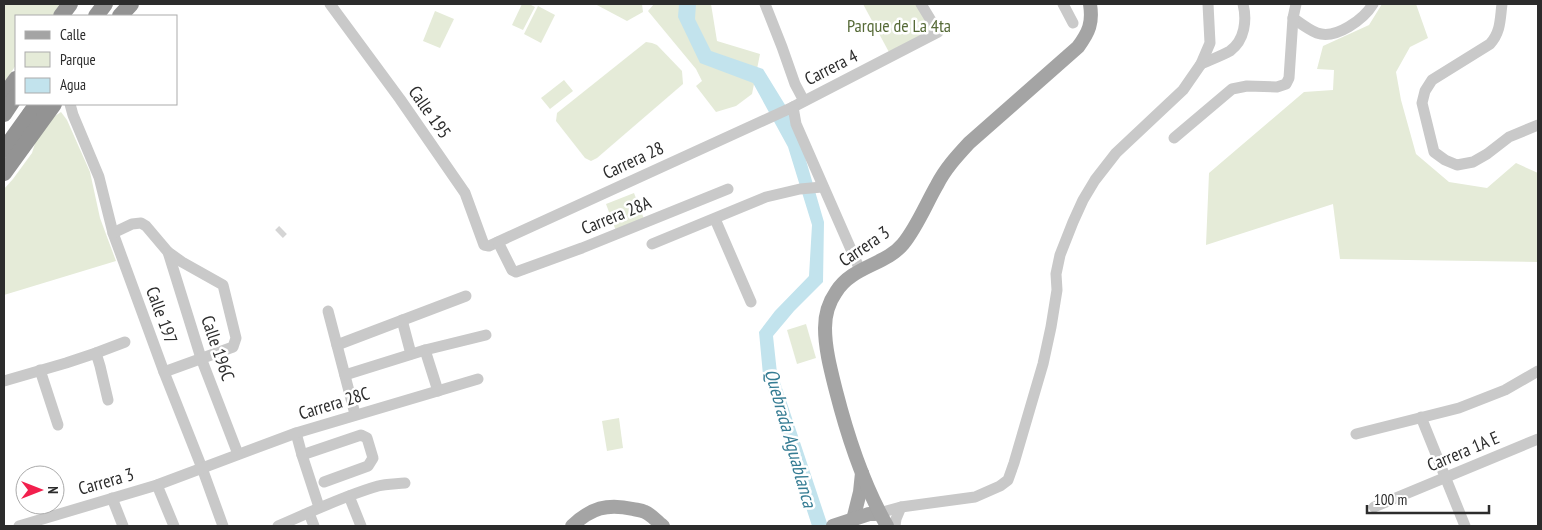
<svg xmlns="http://www.w3.org/2000/svg" width="1542" height="530" viewBox="0 0 1542 530" font-family="'PT Sans Narrow',sans-serif">
<style>
.green{fill:#e5ebd8}
.water{fill:#c2e3ed}
.lines{fill:none;stroke-linecap:round;stroke-linejoin:round}
.minor-tunnel{stroke:#d5d5d5;stroke-width:11;stroke-dasharray:11 5.5;stroke-linecap:butt}
.minor{stroke:#c9c9c9;stroke-width:11}
.major{stroke:#a4a4a4;stroke-width:14}
.highway{stroke:#939393;stroke-width:16}
.labels{text-anchor:middle;dominant-baseline:central;stroke-width:5;stroke-linejoin:round;paint-order:stroke}
.park-label{font-size:18px;fill:#566a37;stroke:#fff}
.street-label{font-size:18px;fill:#2c2c2c;stroke:#fff}
.water-label{font-size:19px;font-style:italic;fill:#357c93;stroke:#fff}
</style>
<rect width="100%" height="100%" fill="#fff"/>
<g class="green">
<polygon points="4,4 61,4 52,16 16,16 16,65 4,83"/>
<polygon points="522,4 529,4 535,7 523,30 512,25"/>
<polygon points="595,4 642,4 643,12 627,21"/>
<polygon points="654,4 711,4 717,41 760,54 752,94 736,106 716,112 696,86 702,81 696,69 648,11"/>
<polygon points="863,4 918,4 934,30 890,54"/>
<polygon points="1382,4 1416,4 1428,38 1410,47 1396,72 1401,100 1416,154 1449,182 1487,188 1516,163 1538,173 1538,262 1340,259 1333,204 1206,245 1209,173 1304,92 1333,90 1334,70 1317,69 1323,46 1369,25"/>
<polygon points="538,6 555,15 541,43 524,34"/>
<polygon points="435,11 454,19 440,48 423,41"/>
<polygon points="646,42 652,43 657,45 682,71 683,84 597,158 591,161 585,158 556,121 557,113"/>
<polygon points="564,80 573,91 550,109 541,98"/>
<polygon points="61,112 67,120 90,172 100,218 116,261 4,295 4,189 13,179 32,153 37,137 55,116"/>
<polygon points="634,193 644,219 616,231 606,204"/>
<polygon points="806,324 816,358 797,364 787,330"/>
<polygon points="619,418 623,448 607,451 602,421"/>
</g>
<polygon class="water" points="679,4 696,4 695,19 711,51 763,69 787,108 801,143 824,222 823,282 794,311 773,336 777,373 828,526 812,526 763,375 759,332 775,311 809,276 812,225 788,147 753,83 700,63 678,17"/>
<g class="lines">
<polyline class="minor-tunnel" points="279,234 283,230"/>
<g class="minor">
<polyline points="330,4 400,99 465,193 484,245 489,246 793,107 938,32 921,4"/>
<polyline points="765,4 782,47 795,84 804,101"/>
<polyline points="1063,4 1073,23"/>
<path d="M1502,4C1500,19 1501,32 1490,44L1432,80L1425,91L1422,103L1434,152L1445,160L1457,165L1473,162L1487,154L1509,137L1538,125"/>
<path d="M1293,18C1300,23 1309,30 1317,33C1336,40 1364,19 1373,4"/>
<path d="M1201,64C1210,60 1221,56 1230,51C1245,40 1247,20 1243,4"/>
<polyline points="70,104 73,115 99,177 113,233 164,372 202,468 223,526"/>
<polyline points="793,107 796,124 860,270"/>
<polyline points="1174,138 1232,89 1247,86 1277,87 1286,84 1289,78 1293,18 1296,4"/>
<polyline points="715,219 751,302"/>
<polyline points="113,233 132,224 141,223 146,226 168,252 201,358 238,454"/>
<polyline points="498,242 512,270 516,272 582,248 728,189"/>
<polyline points="652,244 766,197 800,189 822,187"/>
<polyline points="328,311 355,414"/>
<polyline points="402,320 411,354"/>
<polyline points="337,345 466,296"/>
<polyline points="425,350 438,391"/>
<polyline points="96,353 125,342"/>
<polyline points="40,370 58,425"/>
<polyline points="164,372 233,347 236,338 223,285 182,262 168,252"/>
<polyline points="345,375 425,350 486,335"/>
<polyline points="4,381 66,363 96,353 100,366 108,400"/>
<polyline points="1421,417 1465,526"/>
<polyline points="296,433 302,455 319,507"/>
<polyline points="1356,434 1459,408 1505,390 1538,371"/>
<polyline points="302,455 361,435 367,438 373,458 368,466 324,482"/>
<polyline points="157,485 174,526"/>
<polyline points="349,496 361,526"/>
<polyline points="112,498 123,526"/>
<polyline points="1374,507 1538,439"/>
<polyline points="309,513 314,526"/>
<polyline points="879,513 901,507 975,497 1000,486 1008,480 1014,463 1043,364 1051,327 1057,290 1056,274 1060,255 1073,222 1083,200 1095,180 1116,153 1183,90 1201,64 1210,43 1208,4"/>
<polyline points="19,526 157,485 296,433 478,379"/>
<path d="M278,526C311,512 343,496 378,486C386,484 396,484 405,483"/>
<polyline points="895,526 896,519 901,507"/>
</g>
<g class="major">
<polyline points="853,520 860,492 862,473"/>
<path d="M572,526C591,508 607,503 633,509C637,510 641,510 645,512C651,514 657,522 663,526"/>
<polyline points="833,526 869,514 875,514"/>
<path d="M887,526C863,484 848,438 836,391C831,371 825,349 825,328C825,315 829,302 836,292C852,266 886,265 903,244C917,227 926,204 937,185C945,169 957,156 969,143L1078,47C1089,32 1093,23 1090,4"/>
</g>
<g class="highway">
<polyline points="61,16 70,4"/>
<polyline points="96,16 105,4"/>
<polyline points="120,16 131,4"/>
<polyline points="4,96 16,79"/>
<polyline points="4,114 16,96"/>
<polyline points="18,143 30,114"/>
<polyline points="4,150 37,104"/>
<polyline points="4,173 54,104"/>
</g>
</g>
<g class="labels">
<g class="park-label">
<text x="899" y="25">Parque de La 4ta</text>
</g>
<g class="street-label">
<text transform="translate(831 67) rotate(-27)">Carrera 4</text>
<text transform="translate(430 112) rotate(55)">Calle 195</text>
<text transform="translate(633 160) rotate(-25)">Carrera 28</text>
<text transform="translate(616 215) rotate(-22)">Carrera 28A</text>
<text transform="translate(864 246) rotate(-34)">Carrera 3</text>
<text transform="translate(162 315) rotate(70)">Calle 197</text>
<text transform="translate(218 348) rotate(71)">Calle 196C</text>
<text transform="translate(334 403) rotate(-17)">Carrera 28C</text>
<text transform="translate(1463 451) rotate(-23)">Carrera 1A E</text>
<text transform="translate(106 481) rotate(-16)">Carrera 3</text>
</g>
<g class="water-label">
<text transform="translate(791 438) rotate(74)">Quebrada Aguablanca</text>
</g>
</g>
<rect width="1542" height="530" fill="none" stroke="#2c2c2c" stroke-width="10"/>
<rect x="15" y="15" width="162" height="90" fill="#ffffff" stroke="#ababab"/>
<rect x="25" y="31" width="25" height="8" fill="#a4a4a4" stroke="#ababab"/>
<text x="60" y="40" font-size="15" fill="#2c2c2c">Calle</text>
<rect x="25" y="52" width="25" height="15" fill="#e5ebd8" stroke="#ababab"/>
<text x="60" y="65" font-size="15" fill="#2c2c2c">Parque</text>
<rect x="25" y="78" width="25" height="15" fill="#c2e3ed" stroke="#ababab"/>
<text x="60" y="90" font-size="15" fill="#2c2c2c">Agua</text>
<g transform="translate(40 490) rotate(90)"><circle r="24" fill="#ffffff" stroke="#ababab"/>
<path d="M0-4L9 19L0 12L-9 19Z" fill="#f2204d"/>
<text y="-8" font-size="14" font-weight="bold" text-anchor="middle" fill="#2c2c2c">N</text>
</g>
<path d="M1367 505v8h122v-8" fill="none" stroke="#2c2c2c" stroke-width="2.5"/>
<text x="1374" y="505" font-size="15" fill="#2c2c2c" stroke="#ffffff" stroke-width="4" paint-order="stroke">100 m</text>
</svg>
